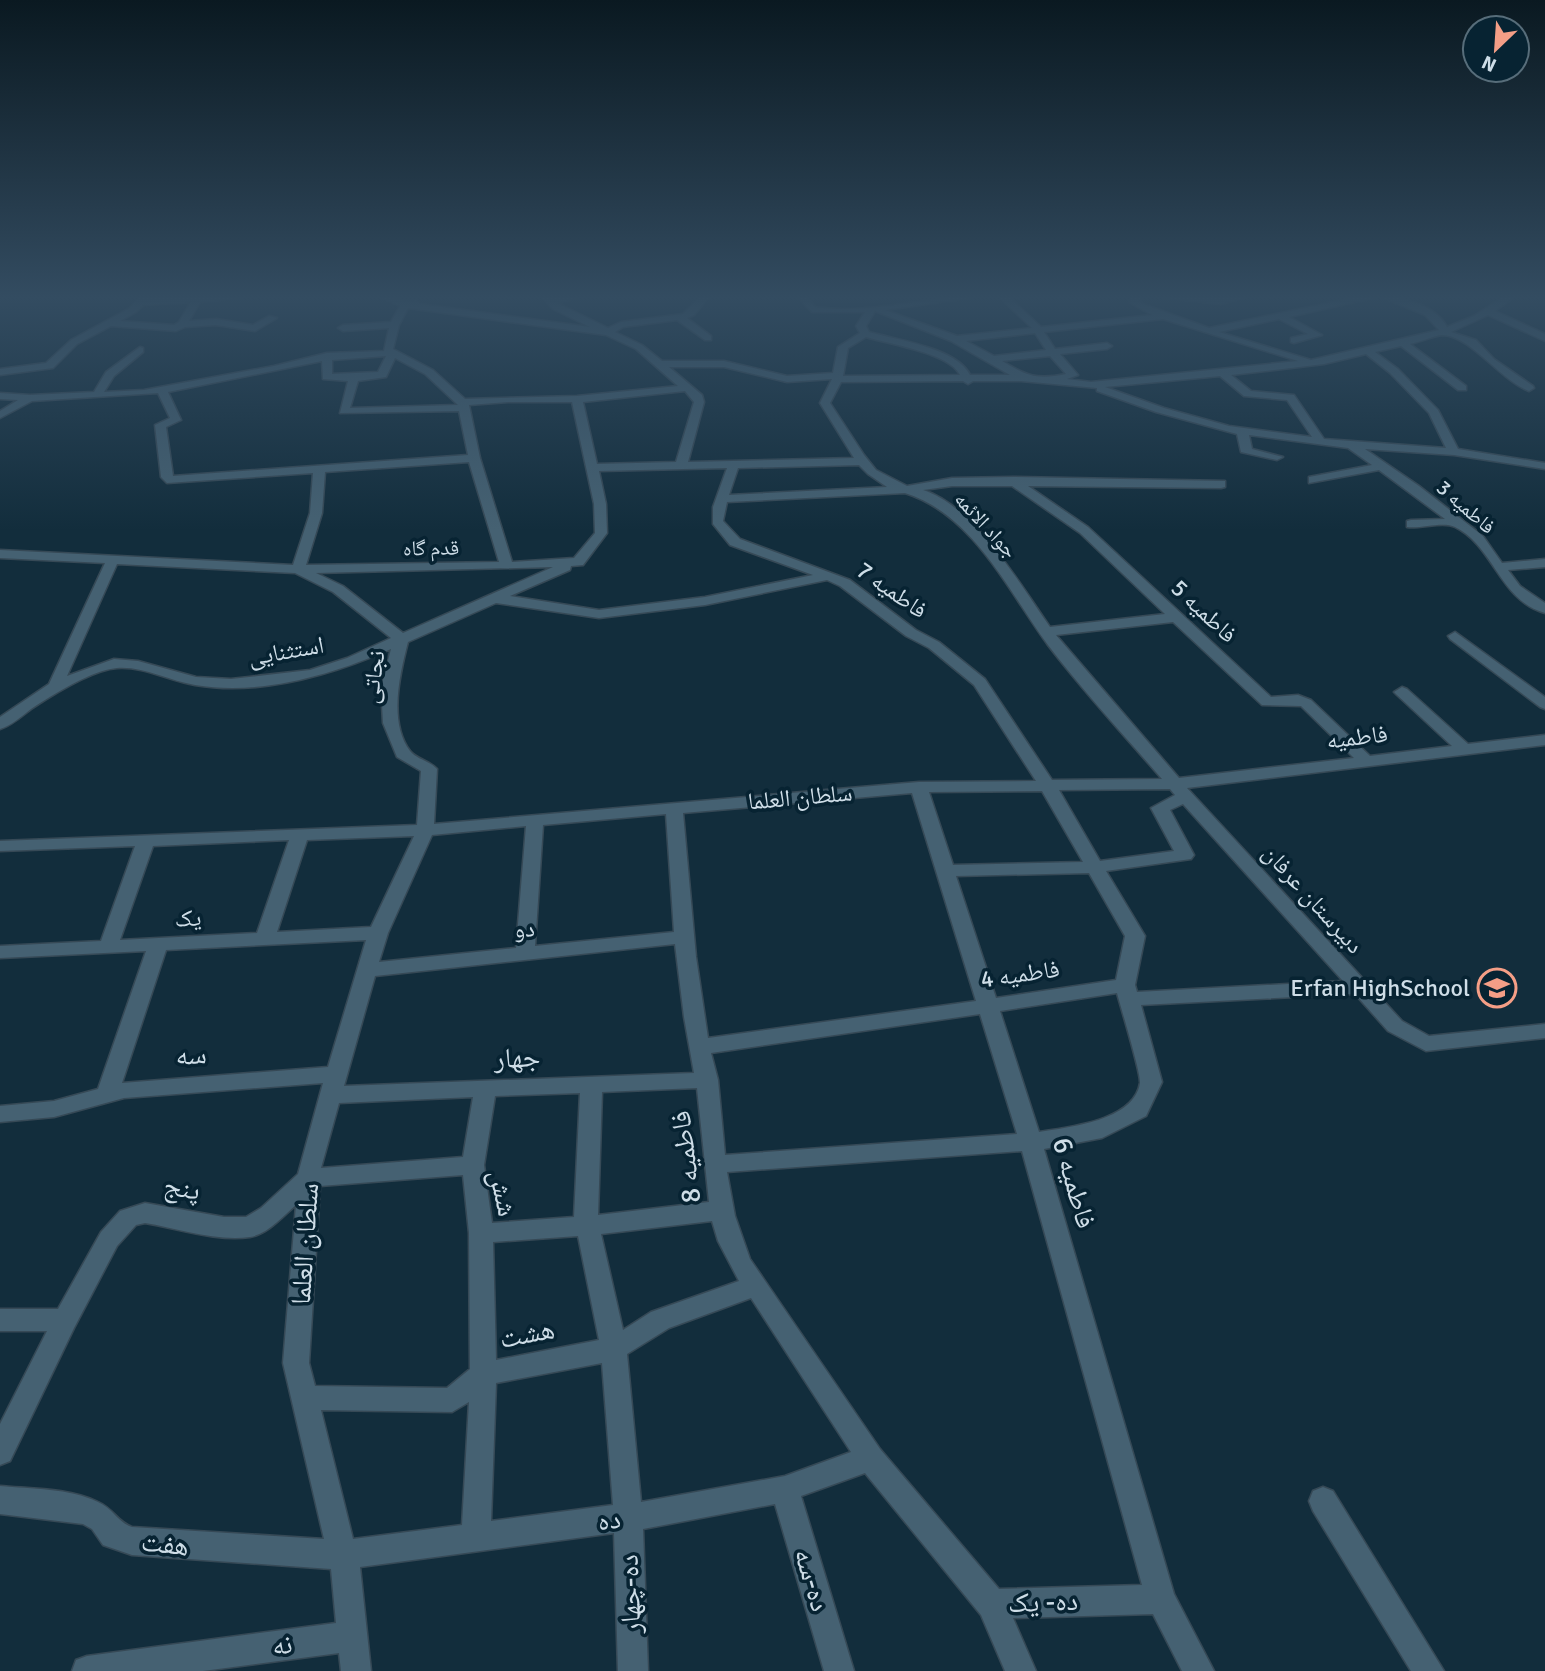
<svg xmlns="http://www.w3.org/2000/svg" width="1545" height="1671" viewBox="0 0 1545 1671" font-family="Signika,'Noto Naskh Arabic',sans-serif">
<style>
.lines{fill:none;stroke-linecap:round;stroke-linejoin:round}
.minor-casing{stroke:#364956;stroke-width:3}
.minor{fill:#456172;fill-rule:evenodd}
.labels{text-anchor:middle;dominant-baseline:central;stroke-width:7;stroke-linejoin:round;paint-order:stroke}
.far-street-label{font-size:21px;fill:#cedde7;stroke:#072332}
.street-label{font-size:24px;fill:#cedde7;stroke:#072332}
.poi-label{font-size:24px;fill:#cedde7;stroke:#072332;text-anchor:end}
.near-street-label{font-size:28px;fill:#cedde7;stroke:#072332}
</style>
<rect width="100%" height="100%" fill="#122d3c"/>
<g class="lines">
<defs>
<g id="minor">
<path d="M140,297H247L200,302L189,321L216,319L253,325L269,316L277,318L255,331L216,325L185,327L176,331L111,326L77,344L53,368L0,375V369L46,363L71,340L130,308ZM191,302L179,322L174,325L120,321L136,312L143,305Z"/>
<path d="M380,297C393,297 403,303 416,300L420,304L590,327L553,309L542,297H580L557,303L608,328L621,322L683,314L700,297H709L694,315L687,318L711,336V340H705L677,320L623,327L615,332L642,345L662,361H724L787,376L833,373L838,347L860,333L856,326L865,312H812L798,297H807L815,307C867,315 923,297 975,297L885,310L957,336L1032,328L999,297H1009L1041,327L1152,315L1129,302L1132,297H1141L1139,301L1143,304L1209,328L1357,297H1376L1289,317L1322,335L1294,343L1291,342V338L1308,334L1279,319L1219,332L1311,360L1439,330L1425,315L1382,297C1404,297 1435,305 1447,327L1474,316L1503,297H1514L1495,311L1545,334V341L1488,315L1451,332L1476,340L1494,359L1533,386L1534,388L1529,391C1500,380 1470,335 1442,335C1433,336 1420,342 1410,344L1466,386V390H1458L1401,346L1375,352L1398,369L1438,410L1458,449L1545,463V469L1454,455L1365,449L1419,486L1483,536L1502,563L1545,559V567L1508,570L1520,586L1545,603V613C1500,601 1494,546 1455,527C1443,521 1421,529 1407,527V521L1411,520L1445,519L1379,470L1309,483V477L1372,465L1348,448L1249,435L1252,449L1283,457L1277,460L1241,452L1237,434L1156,412L1097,391V388L1021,381H973L968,384L963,381L841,382L830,403L864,455L876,470L907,486L952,478L1013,477L1225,481V487L1221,488L1028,486L1088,527L1271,697L1298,695L1311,700L1370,756L1452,746L1397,695L1394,692L1402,687L1407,689L1468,744L1545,735V745L1187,788L1402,1021L1429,1036L1545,1024V1038L1426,1051L1388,1031L1355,994L1141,1005L1162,1082L1146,1116L1102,1138L1044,1149L1174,1594L1214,1671H1182L1153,1614L1013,1618L1036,1671H1005L981,1615L865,1473L801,1496L854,1671H824L775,1504L643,1529L648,1671H618L614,1533L360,1567L371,1671H341L339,1653L203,1671H72L76,1660L87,1656L336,1623L331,1569L132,1555L103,1545L92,1529L83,1524L0,1514V1486C32,1489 69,1488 98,1502C114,1509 117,1522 132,1527L324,1539L283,1363L296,1205C283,1216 268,1234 250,1237C217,1242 177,1228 145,1223L136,1225L117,1246L74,1328L10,1461L0,1465V1424L47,1331H0V1309H58L101,1232L120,1211L145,1203L224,1217H246L261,1208L298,1174L323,1083L124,1098L54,1117L0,1122V1106L54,1101L98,1089L146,951L0,958V946L101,941L135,846L0,851V841L417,825L421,771L397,757L383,723L381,687L391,649C332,675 260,696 195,685C169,681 144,666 117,668C92,670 52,695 31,709C22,716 11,726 0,729V717L49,684L105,563L0,558V550L293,565L310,513L313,473L167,483L161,477L155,425L170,418L158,393L32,401L0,418V411L18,400L0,399V393L30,395L94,392L106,372L140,347L143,348V352L114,376L104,392L144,390L274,366L327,353L384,351L389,328L343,331L338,328L343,325L391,322L400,306ZM408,308L606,335L636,349L678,386L577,396L465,399L433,370L393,349L399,325ZM875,311L951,341L1010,375H970C957,348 897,340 869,332L866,326ZM1163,319L1298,361L1091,382L1067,379L1078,375L1060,354L1107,349L1112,346L1107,343L1055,349L1044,332ZM1035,333L1046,350L994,356L966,341ZM866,337C889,344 950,353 960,375L843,376L848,348ZM1366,354L1390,373L1429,413L1446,448L1324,439L1294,395L1251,391L1231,375L1324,364ZM386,356L378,372L332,374V360ZM1050,356L1066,374C1037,380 1027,376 1002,361ZM395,358L425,374L458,405L350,408L358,381L386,377ZM322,361L323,379L348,381L340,413L459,411L468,455L173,476L166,427L181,420L168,392ZM669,367H724L787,382L832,379L820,403L854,458L688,462L704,402L702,395ZM1220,376L1244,396L1287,400L1312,437L1229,426L1164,408L1105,387ZM685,391L694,402L676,462L597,464L583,402ZM508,402H572L594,504L595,533L574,558L512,562L480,458L469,405ZM469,462L499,562L306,565L322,513L325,472ZM859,465L868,474L887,487L729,495L738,468ZM727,468L713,507V524L730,545L813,575L705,597L599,610L510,596L570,570L571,566L583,565L607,533L606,504L599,471ZM952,486H1012L1080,533L1165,614L1050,627C1020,584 974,506 923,490ZM905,493C973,514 1009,592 1048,645C1083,691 1124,735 1162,779L1052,780L985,679L939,642L916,630L850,580L740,539L723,521L727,502ZM117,564L295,573L333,592L391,638L347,658L310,670L231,679L196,677L138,661L114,659L67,676ZM553,567L403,633L343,586L316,573ZM827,580L840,586L906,636L929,648L974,685L1036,781L919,782L434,824L437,769C430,761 416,759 410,751C388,722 400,673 408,642L496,603L599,618L705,605ZM1173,622L1262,705L1301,706L1354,758L1179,778L1056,635ZM1170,789L1175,795L1151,808L1174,851L1100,861L1059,790ZM1042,791L1083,862L953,865L929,792ZM912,793L976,1001L708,1038L696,957L683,813ZM1183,804L1343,981L1137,992L1135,985L1145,936L1106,871L1191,859L1194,855L1170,810ZM666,814L674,932L535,946L543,825ZM526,826L516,948L379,962L388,933L432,835ZM414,836L371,927L277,932L307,840ZM289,840L257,933L120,940L153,846ZM1089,873L1125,936L1116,980L996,998L956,876ZM366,940L328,1067L122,1083L166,950ZM675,944L684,1017L694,1073L344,1086L375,976ZM1117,993C1121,1008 1141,1073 1140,1083C1134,1121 1069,1127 1039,1132L1000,1011ZM980,1014L1017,1134L725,1155L718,1080L711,1053ZM697,1088L709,1202L598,1215L602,1092ZM580,1093L574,1217L492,1223L484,1165L495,1096ZM473,1097L463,1157L321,1168L339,1103ZM1022,1151L1142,1585L999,1589L880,1449L750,1259L735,1216L727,1172ZM463,1175L469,1233L470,1369L447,1388L315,1386L309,1363L320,1186ZM712,1221L718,1241L739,1281L651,1312L623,1330L601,1234ZM578,1236L599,1340L496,1360L493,1242ZM751,1298L851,1452L785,1476L641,1502L627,1354L669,1328ZM602,1363L613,1505L491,1521L496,1383ZM469,1402L462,1525L353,1539L321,1410L452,1412Z"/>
<polygon points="1159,297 1247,297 1220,304"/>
<polygon points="1455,632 1545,697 1545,709 1540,707 1450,639 1448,636"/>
<polygon points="1323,1487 1333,1491 1444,1671 1411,1671 1313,1511 1309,1501 1313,1491"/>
</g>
</defs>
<use href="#minor" class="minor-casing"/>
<use href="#minor" class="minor"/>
</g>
<linearGradient id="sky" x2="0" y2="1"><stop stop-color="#0a1921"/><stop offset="0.56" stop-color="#334c61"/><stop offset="1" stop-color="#334c61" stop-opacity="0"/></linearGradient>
<rect width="1545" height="531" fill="url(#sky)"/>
<defs>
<symbol id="school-ring" viewBox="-11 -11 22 22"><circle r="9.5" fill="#072332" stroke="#f49e86" stroke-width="1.5"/><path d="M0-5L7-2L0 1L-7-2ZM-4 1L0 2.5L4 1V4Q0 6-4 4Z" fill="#f49e86"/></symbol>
</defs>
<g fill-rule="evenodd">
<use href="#school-ring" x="1475" y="966" width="44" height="44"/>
</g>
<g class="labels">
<g class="far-street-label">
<text transform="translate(1466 507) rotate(41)">فاطمیه 3</text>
<text transform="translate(986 525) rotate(47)">جواد الائمه</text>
<text transform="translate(431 548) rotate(-1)">قدم گاه</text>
</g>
<g class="street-label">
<text transform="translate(892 590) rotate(35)">فاطمیه 7</text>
<text transform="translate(1204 611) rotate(43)">فاطمیه 5</text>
<text transform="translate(286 651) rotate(-10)">استثنایی</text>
<text transform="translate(373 677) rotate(-82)">نجاتی</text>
<text transform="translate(1357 737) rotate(-7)">فاطمیه</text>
<text transform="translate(800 797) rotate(-5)">سلطان العلما</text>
<text transform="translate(1313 899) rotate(48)">دبیرستان عرفان</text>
<text transform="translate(188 918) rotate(-3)">یک</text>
<text transform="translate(524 929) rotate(-6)">دو</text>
<text transform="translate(1020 974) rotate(-8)">فاطمیه 4</text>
</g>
<g class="poi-label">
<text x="1470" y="988">Erfan HighSchool</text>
</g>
<g class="near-street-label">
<text transform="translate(191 1055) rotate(-4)">سه</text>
<text transform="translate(517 1058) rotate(-2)">جهار</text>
<text transform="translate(686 1157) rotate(-97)">فاطمیه 8</text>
<text transform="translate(1074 1183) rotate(74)">فاطمیه 6</text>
<text transform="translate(182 1188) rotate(10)">پنج</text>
<text transform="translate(503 1193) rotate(78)">شش</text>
<text transform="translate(305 1244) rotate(-86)">سلطان العلما</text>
<text transform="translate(527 1334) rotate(-11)">هشت</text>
<text transform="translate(609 1520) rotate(-8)">ده</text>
<text transform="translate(165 1544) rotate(6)">هفت</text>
<text transform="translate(812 1580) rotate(73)">ده-سه</text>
<text transform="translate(630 1594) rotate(-92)">ده-چهار</text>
<text transform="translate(1043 1602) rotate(-2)">ده- یک</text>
<text transform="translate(282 1645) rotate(-8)">نه</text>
</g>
</g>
<g transform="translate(1496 49) rotate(205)"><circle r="33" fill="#072332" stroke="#576d7a" stroke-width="2"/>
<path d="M0-5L12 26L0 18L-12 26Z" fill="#f49e86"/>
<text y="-10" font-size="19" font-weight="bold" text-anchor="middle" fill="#cedde7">N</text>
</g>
</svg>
